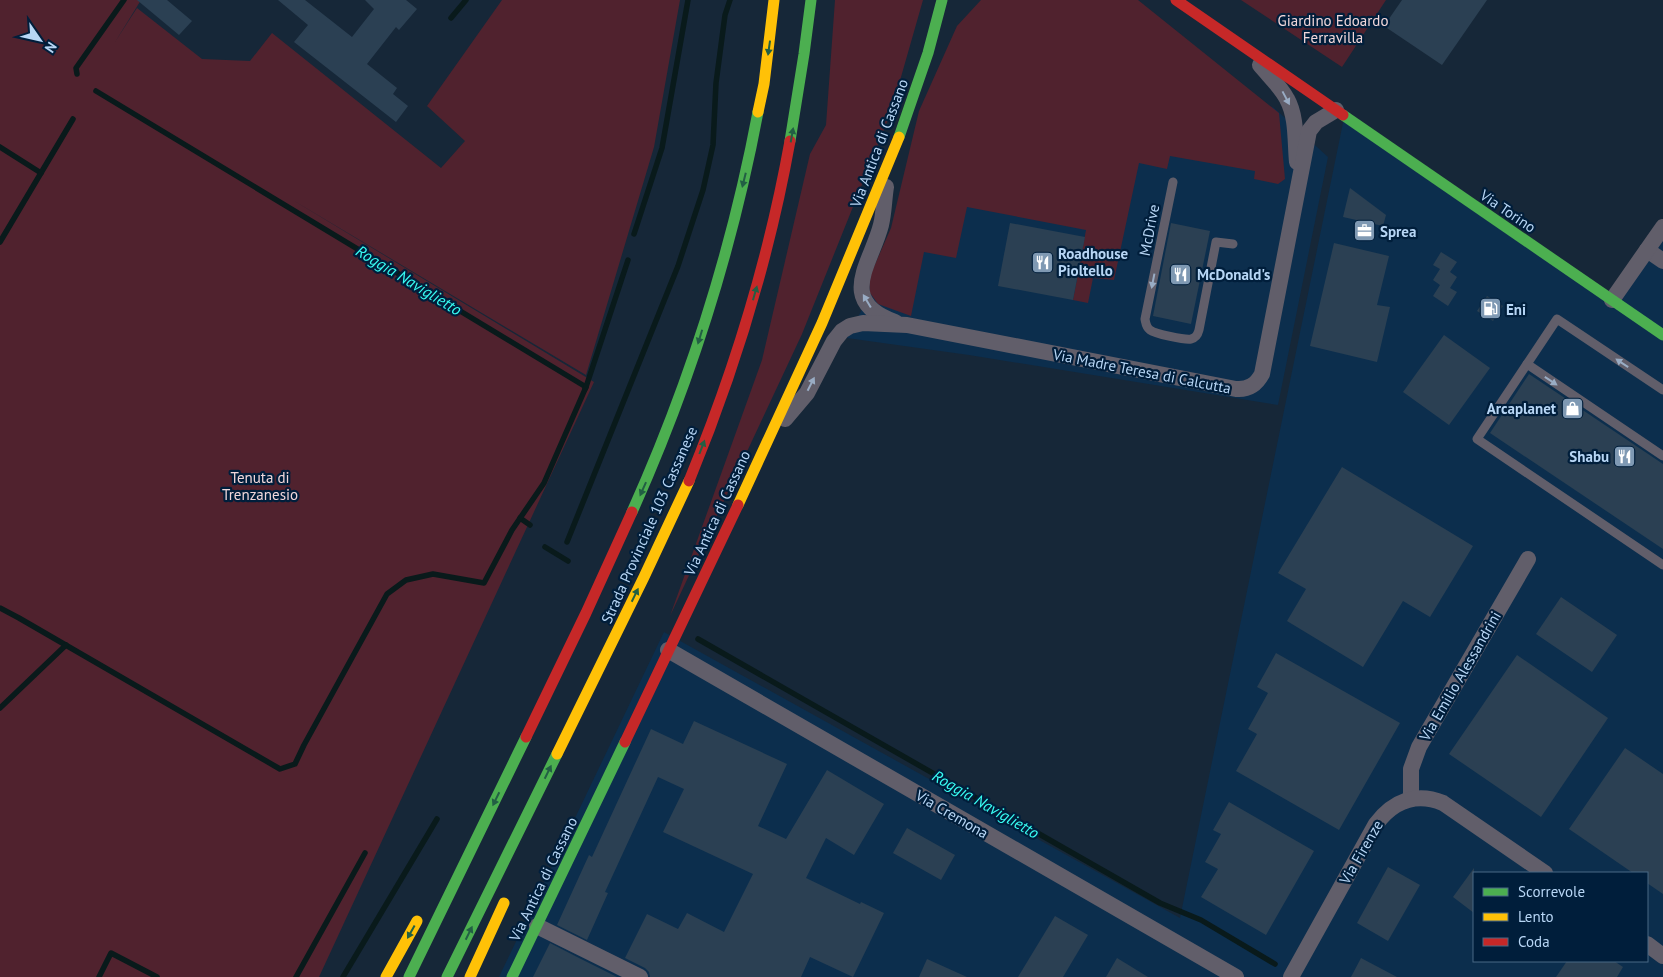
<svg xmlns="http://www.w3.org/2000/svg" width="1663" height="977" viewBox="0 0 1663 977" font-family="'PT Sans',sans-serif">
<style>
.built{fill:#0c2e4d;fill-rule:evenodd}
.green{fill:#50222e}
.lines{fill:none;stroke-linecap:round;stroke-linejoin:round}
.stream{stroke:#091a1b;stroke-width:5.5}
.building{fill:#2b4053}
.lane{stroke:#615e6a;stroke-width:9}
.street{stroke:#615e6a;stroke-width:16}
.fast{stroke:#4caf50;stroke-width:11}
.slow{stroke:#ffc107;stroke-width:11}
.jam{stroke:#c62828;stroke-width:11}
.oneway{fill:#225f44}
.oneway2{fill:#99acc4}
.labels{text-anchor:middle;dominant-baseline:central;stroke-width:4.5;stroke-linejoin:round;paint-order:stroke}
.park-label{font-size:15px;fill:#f1d7da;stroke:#001e3b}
.street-label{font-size:15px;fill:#b7d6f5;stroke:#001e3b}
.poi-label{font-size:15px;font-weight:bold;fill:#b7d6f5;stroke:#001e3b;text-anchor:start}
.water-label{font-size:16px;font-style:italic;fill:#38fdf3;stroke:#001e3b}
</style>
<rect width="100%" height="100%" fill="#162738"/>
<g class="built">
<polygon points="1273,107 1328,157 1278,405 969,355 847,338 872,290 924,210"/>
<path d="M1344,118L1611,300L1663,227V977H499L664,632L1180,918ZM1474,873H1647V961H1474Z"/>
</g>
<g class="green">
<polygon points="0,0 141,0 115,42 137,8 202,59 250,61 272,33 441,168 465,141 427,106 502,0 680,0 654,147 586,375 291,199 594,382 319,977 0,977"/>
<polygon points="835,0 923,0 891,112 802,334 670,616 762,360 810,154 826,125"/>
<polygon points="981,0 1138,0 1279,113 1285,179 1278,184 1254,179 1255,171 1170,156 1167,169 1139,163 1114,280 1093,278 1088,303 1073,300 1086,230 967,207 956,258 924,252 911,316 878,304 870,293 869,278 891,228 919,111 957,26"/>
<polygon points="1241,0 1386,0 1342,67"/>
</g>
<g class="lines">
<g class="stream">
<polyline points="451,18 466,0"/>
<polyline points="77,74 76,68 124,0"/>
<polyline points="96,91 586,387 585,389"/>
<polyline points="0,147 41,173"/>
<polyline points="634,234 662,148 688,0"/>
<polyline points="0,242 73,119"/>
<polyline points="520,518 530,525"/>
<polyline points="567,542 678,266 703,190 713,145 716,83 725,15 730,0"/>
<polyline points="545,547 568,561"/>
<polyline points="0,608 19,618 280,769 295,764 304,745 387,594 406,580 433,574 484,583 512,530 544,483 586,387 628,260"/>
<polyline points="698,639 1160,903 1201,920 1275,964"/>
<polyline points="0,708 66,645"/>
<polyline points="99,977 111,953 157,977"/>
<polyline points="296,977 365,853"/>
<polyline points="343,977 437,819"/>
</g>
</g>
<g class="building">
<polygon points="137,0 167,0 192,21 179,35"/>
<polygon points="278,0 305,0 352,37 374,9 365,0 406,0 417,9 399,30 396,27 367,64 397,88 393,94 408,106 396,122 294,42 308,25"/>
<polygon points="1402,0 1487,0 1442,65 1384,26"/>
<polygon points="1350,188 1386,215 1383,226 1343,217"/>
<polygon points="1010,223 1085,237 1073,300 998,286"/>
<polygon points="1171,223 1210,231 1191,324 1153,316"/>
<polygon points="1334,243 1389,256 1377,305 1390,307 1377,362 1310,346"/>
<polygon points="1441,252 1457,262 1450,272 1457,277 1450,288 1457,292 1448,306 1433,296 1440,285 1433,280 1440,269 1433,265"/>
<polygon points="1487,296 1503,306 1493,321 1477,311"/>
<polygon points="1444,335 1490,368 1449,425 1403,392"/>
<polygon points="1529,374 1663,464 1663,549 1490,433"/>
<polygon points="1342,467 1473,546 1430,617 1403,601 1363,667 1287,621 1306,589 1278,573"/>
<polygon points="1561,597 1617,635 1592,672 1536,634"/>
<polygon points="1276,653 1400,723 1339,830 1236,771 1257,734 1248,729 1268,693 1257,687"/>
<polygon points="1517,655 1608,718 1541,817 1449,754"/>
<polygon points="694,721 787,764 758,826 786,839 827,770 884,804 854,855 826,838 806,878 860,904 861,902 884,913 853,977 810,957 801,977 650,977 649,972 645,968 625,958 647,914 678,929 687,913 724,932 753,874 663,832 684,789 658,777 605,892 608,893 587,940 557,925 589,855 592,857 651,729 683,744"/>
<polygon points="1625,748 1663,774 1663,894 1647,883 1647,873 1633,873 1569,829"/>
<polygon points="1229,802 1314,851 1266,935 1201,897 1218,869 1205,862 1221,834 1213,830"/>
<polygon points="907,828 955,855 941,880 893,853"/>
<polygon points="1388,867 1420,885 1388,941 1357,923"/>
<polygon points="1474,868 1474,913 1453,897"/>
<polygon points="1055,916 1088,935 1063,977 1018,977"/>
<polygon points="550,943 579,958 617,977 533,977"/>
<polygon points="1117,958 1148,977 1106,977"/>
<polygon points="1361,958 1397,977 1351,977"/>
<polygon points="927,959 967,977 919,977"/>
<polygon points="1567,961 1614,961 1623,967 1617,977 1556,977"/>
</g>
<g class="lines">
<g class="lane">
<path d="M1173,182L1145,319C1146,324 1146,327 1150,330C1155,334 1185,340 1191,339C1196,338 1198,334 1199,330L1216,242L1233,244"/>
<polyline points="1527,364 1477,439 1663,565"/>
<polyline points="1663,390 1557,319 1527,364 1663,456"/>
</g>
<g class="street">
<path d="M1260,65C1269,76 1281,87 1287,99C1297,117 1295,142 1297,162"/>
<path d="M886,187C884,199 884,213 881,225C871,264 836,301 895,322"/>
<polyline points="1647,250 1663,261"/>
<polyline points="1612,300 1663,227"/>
<path d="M785,419L807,393L834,341L842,331L850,326L863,323L907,325L1236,389C1248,390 1256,385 1262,374L1309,131L1316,122L1336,110"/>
<polyline points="668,650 1236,977"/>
<polyline points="1411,799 1411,769 1419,747 1528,559"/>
<polyline points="537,926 640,977"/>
<polyline points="1647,944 1663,956"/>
<path d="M1291,977L1376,824C1393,801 1416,792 1443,803L1545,873"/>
</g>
<g class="fast">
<polyline points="1343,115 1663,335"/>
<polyline points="899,137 928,53 942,0"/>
<polyline points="790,141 804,54 811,0"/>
<path d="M632,512C689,385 732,250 758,112"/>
<polyline points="409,977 526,737"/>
<polyline points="447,977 557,754"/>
<polyline points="512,977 625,742"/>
</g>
<g class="slow">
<polyline points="758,112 764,84 774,0"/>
<polyline points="738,505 822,323 899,137"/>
<polyline points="557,754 644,577 689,481"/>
<polyline points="386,977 417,921"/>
<polyline points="470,977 504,903"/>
</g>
<g class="jam">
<polyline points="1176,0 1343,115"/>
<path d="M689,481C734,372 769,258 790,141"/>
<polyline points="526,737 586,613 632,512"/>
<polyline points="625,742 738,505"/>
</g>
</g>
<defs><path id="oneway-solid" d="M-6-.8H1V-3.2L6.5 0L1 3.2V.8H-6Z" transform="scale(1.25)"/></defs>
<g class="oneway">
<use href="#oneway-solid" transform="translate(769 48) rotate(98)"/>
<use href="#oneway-solid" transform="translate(792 135) rotate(-80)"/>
<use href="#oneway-solid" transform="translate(744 180) rotate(104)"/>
<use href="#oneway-solid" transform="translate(755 293) rotate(-74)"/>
<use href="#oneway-solid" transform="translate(700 337) rotate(107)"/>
<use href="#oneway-solid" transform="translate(702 447) rotate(-69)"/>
<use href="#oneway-solid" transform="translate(643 489) rotate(114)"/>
<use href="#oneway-solid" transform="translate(635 595) rotate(-64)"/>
<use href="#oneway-solid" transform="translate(548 772) rotate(-64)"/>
<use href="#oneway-solid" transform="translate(496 799) rotate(116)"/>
<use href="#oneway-solid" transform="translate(411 932) rotate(119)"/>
<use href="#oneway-solid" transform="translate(469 933) rotate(-64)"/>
</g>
<g class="oneway2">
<use href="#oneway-solid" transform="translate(1286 98) rotate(62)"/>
<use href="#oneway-solid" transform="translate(1153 281) rotate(101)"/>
<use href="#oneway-solid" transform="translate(867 301) rotate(-121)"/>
<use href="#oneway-solid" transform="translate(1622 363) rotate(-146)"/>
<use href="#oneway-solid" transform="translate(1551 381) rotate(34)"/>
<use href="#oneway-solid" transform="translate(811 384) rotate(-63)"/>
</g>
<defs>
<symbol id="office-square" viewBox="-11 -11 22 22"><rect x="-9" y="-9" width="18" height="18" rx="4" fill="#7f99b3" stroke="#001e3b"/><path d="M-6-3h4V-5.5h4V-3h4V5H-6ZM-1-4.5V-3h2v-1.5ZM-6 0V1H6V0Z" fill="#fff"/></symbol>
<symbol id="restaurant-square" viewBox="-11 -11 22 22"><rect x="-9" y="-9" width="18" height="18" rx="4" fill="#7f99b3" stroke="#001e3b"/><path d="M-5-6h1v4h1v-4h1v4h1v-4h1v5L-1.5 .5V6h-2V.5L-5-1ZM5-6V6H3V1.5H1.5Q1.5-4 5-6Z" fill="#fff"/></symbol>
<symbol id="fuel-square" viewBox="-11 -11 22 22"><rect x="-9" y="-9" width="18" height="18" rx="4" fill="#7f99b3" stroke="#001e3b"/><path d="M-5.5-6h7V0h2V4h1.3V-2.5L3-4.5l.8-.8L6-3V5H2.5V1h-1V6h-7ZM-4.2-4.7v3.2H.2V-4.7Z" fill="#fff"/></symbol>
<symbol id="shop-square" viewBox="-11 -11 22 22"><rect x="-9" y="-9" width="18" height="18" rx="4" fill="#7f99b3" stroke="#001e3b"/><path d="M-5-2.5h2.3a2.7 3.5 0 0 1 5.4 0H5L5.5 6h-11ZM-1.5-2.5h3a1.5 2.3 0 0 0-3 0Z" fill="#fff"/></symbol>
</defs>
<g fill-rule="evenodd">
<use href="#office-square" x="1352" y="218" width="25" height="25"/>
<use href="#restaurant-square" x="1030" y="250" width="25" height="25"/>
<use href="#restaurant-square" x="1168" y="262" width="25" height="25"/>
<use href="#fuel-square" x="1478" y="296" width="25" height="25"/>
<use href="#shop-square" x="1560" y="396" width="25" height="25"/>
<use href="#restaurant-square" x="1612" y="444" width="25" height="25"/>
</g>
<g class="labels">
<g class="park-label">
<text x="1333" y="20">Giardino Edoardo<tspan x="1333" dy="17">Ferravilla</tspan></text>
<text x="260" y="477">Tenuta di<tspan x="260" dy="17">Trenzanesio</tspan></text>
</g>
<g class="street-label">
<text transform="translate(879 143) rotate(-69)">Via Antica di Cassano</text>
<text transform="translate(1508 211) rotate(34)">Via Torino</text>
<text transform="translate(1149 230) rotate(-79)">McDrive</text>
<text transform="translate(1142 371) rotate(11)">Via Madre Teresa di Calcutta</text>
<text transform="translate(717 513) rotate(-65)">Via Antica di Cassano</text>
<text transform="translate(649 525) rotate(-66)">Strada Provinciale 103 Cassanese</text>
<text transform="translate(1460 676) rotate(-60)">Via Emilio Alessandrini</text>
<text transform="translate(952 814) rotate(30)">Via Cremona</text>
<text transform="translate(1361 852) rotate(-60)">Via Firenze</text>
<text transform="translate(543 879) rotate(-64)">Via Antica di Cassano</text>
</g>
<g class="poi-label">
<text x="1380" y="231">Sprea</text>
<text x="1058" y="253">Roadhouse<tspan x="1058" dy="17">Pioltello</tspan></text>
<text x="1197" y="274">McDonald's</text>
<text x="1506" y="309">Eni</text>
<text x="1556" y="408" text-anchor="end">Arcaplanet</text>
<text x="1609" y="456" text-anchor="end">Shabu</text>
</g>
<g class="water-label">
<text transform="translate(409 280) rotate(31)">Roggia Naviglietto</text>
<text transform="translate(986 804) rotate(30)">Roggia Naviglietto</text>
</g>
</g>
<rect x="1473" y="872" width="175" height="90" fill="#001e3b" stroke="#496885"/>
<rect x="1483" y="888" width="25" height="8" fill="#4caf50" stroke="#496885"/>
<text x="1518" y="897" font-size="15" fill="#b7d6f5">Scorrevole</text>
<rect x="1483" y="913" width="25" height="8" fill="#ffc107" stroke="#496885"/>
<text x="1518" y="922" font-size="15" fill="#b7d6f5">Lento</text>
<rect x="1483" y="938" width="25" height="8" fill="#c62828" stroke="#496885"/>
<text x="1518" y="947" font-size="15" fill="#b7d6f5">Coda</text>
<g transform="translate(40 40) rotate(124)" stroke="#001e3b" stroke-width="4" paint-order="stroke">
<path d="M0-4L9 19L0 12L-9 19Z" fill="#b7d6f5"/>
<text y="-8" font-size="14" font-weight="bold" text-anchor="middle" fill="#b7d6f5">N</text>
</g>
</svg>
